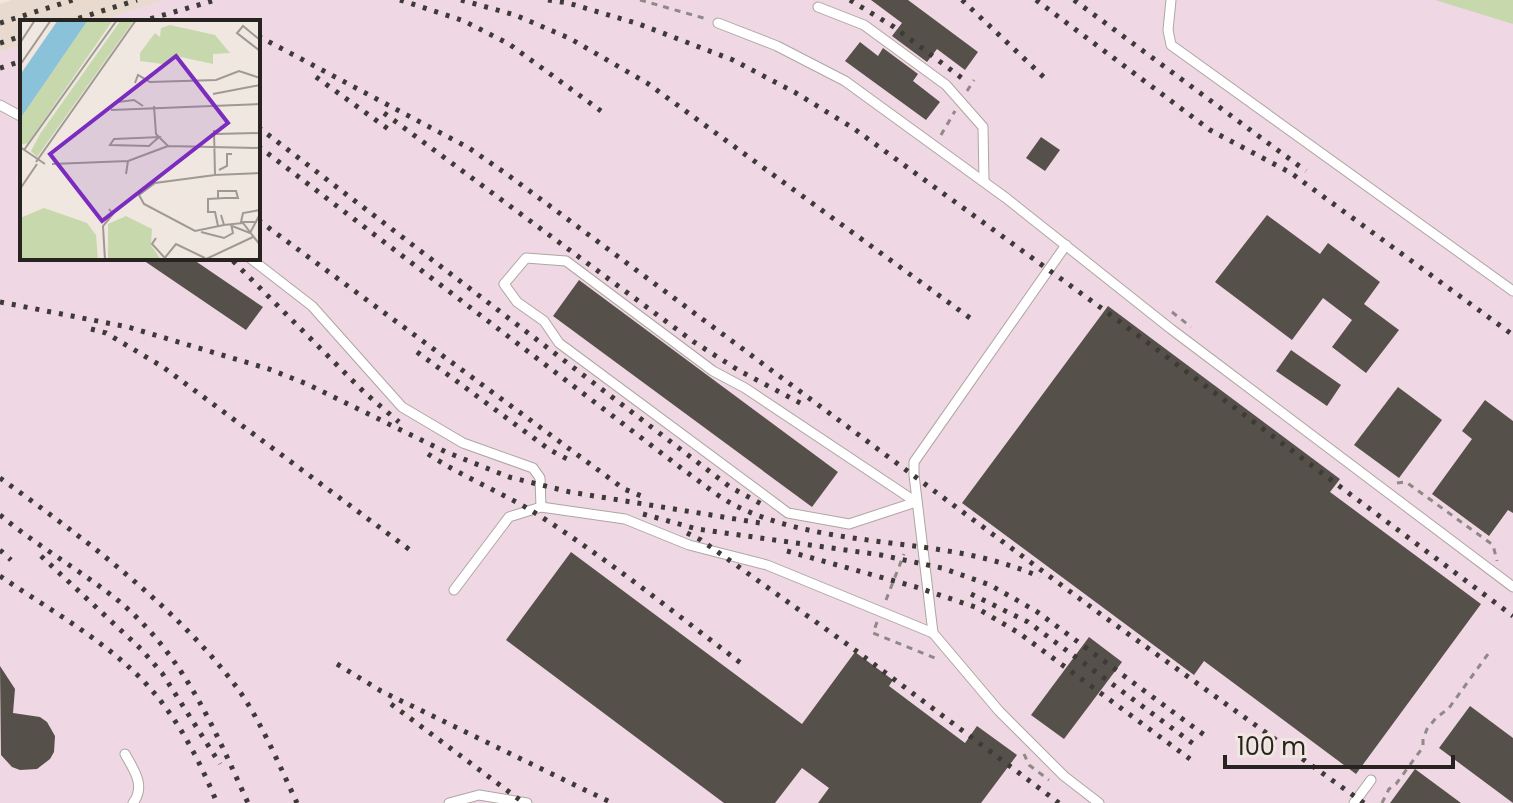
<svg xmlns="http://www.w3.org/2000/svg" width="1513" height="803" viewBox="0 0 1513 803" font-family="Poppins,sans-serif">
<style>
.industrial{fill:#efd7e3}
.built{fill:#e8dace}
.green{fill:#c8d8ad}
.building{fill:#56504a}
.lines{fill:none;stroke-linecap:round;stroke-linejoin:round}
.lane-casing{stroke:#aea7a0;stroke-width:11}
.path{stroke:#8e8984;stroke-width:3;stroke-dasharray:6 6;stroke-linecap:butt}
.lane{stroke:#fff;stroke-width:9}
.rail{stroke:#3d3a37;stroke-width:5;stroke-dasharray:4 8;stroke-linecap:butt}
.inset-road{fill:none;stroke:#9f9994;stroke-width:2}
.view{fill:#7b2cbf;fill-opacity:0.15;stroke:#7b2cbf;stroke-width:4}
.inset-edge{fill:none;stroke:#262321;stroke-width:4}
</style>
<rect width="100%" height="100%" fill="#efe7e0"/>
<polygon class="industrial" points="166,0 1513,0 1513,803 0,803 0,52 22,45 22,258 258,258 258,22 95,22"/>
<polygon class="built" points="12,0 166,0 95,22 22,22 22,45 0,52 0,4"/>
<polygon class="green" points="1435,0 1513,0 1513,24"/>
<g class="building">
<polygon points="871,0 908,0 978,52 965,70 937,49 927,62 892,36 902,23"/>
<polygon points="860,42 878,56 883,48 918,74 913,81 940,102 926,120 845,61"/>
<polygon points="1041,137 1060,150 1045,171 1026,158"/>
<polygon points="1267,215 1320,254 1328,243 1380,282 1364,304 1399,330 1366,373 1332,347 1352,320 1323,298 1292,340 1215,282"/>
<polygon points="140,258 191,258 263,307 246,330"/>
<polygon points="579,280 838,472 812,507 553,316"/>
<polygon points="1108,306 1340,479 1330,492 1481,604 1356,774 1204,661 1194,675 962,503"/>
<polygon points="1291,350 1341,385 1327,406 1276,371"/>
<polygon points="1398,387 1442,420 1399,478 1354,445"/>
<polygon points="1485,400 1513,421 1513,513 1508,510 1489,536 1432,494 1472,439 1462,431"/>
<polygon points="571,552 802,724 855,652 893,680 889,686 965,743 977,726 1017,755 981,803 818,803 829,788 802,768 775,803 724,803 506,640"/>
<polygon points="1089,637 1122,662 1064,739 1031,715"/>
<polygon points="0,666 15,689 13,713 40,717 47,722 55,736 54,752 50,759 37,769 20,770 12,767 1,755"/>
<polygon points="1470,706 1513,738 1513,803 1439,748"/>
<polygon points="1415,769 1461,803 1390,803"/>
</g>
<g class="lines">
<defs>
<g id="lane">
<polyline points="1171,0 1168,30 1171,45 1513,291"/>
<polyline points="818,7 864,25 946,85 983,127 984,181"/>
<polyline points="718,23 777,46 845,81 1006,198 1171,329 1513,587"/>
<polyline points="0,105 22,117"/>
<polyline points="1066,245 914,462 914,475 933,633 999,711 1064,776 1099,803"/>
<polyline points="250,258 312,306 402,407 463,443 533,468 540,478 541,507"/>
<polygon points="526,258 566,261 713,371 745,388 916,502 849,524 788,513 559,343 544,321 517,302 504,284"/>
<polyline points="454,590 509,517 541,507 625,519 689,545 767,565 933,633"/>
<path d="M125,754C134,770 146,786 133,803"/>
<polyline points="449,803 479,795 527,803"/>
<polyline points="1354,803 1371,780"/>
</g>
</defs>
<use href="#lane" class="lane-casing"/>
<g class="path">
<polyline points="640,0 707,19"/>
<polyline points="967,91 974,80"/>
<polyline points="941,135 955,111"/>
<polyline points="1172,312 1191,327"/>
<polyline points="1397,483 1406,482 1493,545 1497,561"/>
<polyline points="886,600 904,554"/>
<polyline points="877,622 873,633 940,660"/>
<polyline points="1024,754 1029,765 1049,780"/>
<polyline points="1382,803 1389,789 1396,784 1423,747 1423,739 1427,729 1436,718 1449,708 1488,654"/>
</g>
<use href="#lane" class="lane"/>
<g class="rail">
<polyline points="400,0 464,21 509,44 601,111"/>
<polyline points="461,0 515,15 569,38 647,83 970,318"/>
<polyline points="548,0 568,3 639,24 733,60 796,93 853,128 1104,310 1513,616"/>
<polyline points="850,0 894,27 967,82"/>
<polyline points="962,0 1049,82"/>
<polyline points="1036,0 1210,130 1291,173 1513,335"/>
<polyline points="1074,0 1306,171"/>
<polyline points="67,22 137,0"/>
<polyline points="139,22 216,0"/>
<polyline points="171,22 199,22"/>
<polyline points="0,23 73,0"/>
<polyline points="258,36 469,148 508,175 1099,613 1364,803"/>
<polyline points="0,43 22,36"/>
<polyline points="0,68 22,61"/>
<polyline points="316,77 391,131"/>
<polyline points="384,113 694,342 738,370 804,405"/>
<polyline points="258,127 730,487 767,507"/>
<path d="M258,146L685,471C701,482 718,497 736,506C831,552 945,534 1040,577"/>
<polyline points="258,220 624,489 644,497"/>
<polyline points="233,261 365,393 399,422"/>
<polyline points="0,302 128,327 269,369 307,384 446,452 509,477 570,492 760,523"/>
<polyline points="91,329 106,333 163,367 410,550"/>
<polyline points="417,352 550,450 571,461"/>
<path d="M428,454C464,478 504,493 540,516C610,561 676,614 742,664"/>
<path d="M0,478C82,537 177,607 238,689C260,719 281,769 297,803"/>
<polyline points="643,514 697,529 881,555 942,568 990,585 1036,611 1207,737"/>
<path d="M0,515C36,545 78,569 115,598C183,653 213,726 248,803"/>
<polyline points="687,533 701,540 851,647 1059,803"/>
<polyline points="0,550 11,560"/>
<polyline points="787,551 916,587 975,607 1019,633 1190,759"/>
<polyline points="41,556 141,649 162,673 220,764"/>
<path d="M0,576C44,606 92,633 131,669C171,705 197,754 217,803"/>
<polyline points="971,594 1028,622 1199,748"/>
<polyline points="337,664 381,691 612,803"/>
<polyline points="391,704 524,803"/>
</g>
</g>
<g transform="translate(20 20)">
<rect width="240" height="240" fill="#efe7e0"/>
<path d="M68,0H93L8,123L0,125V99ZM101,0H114L17,137L11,131L20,114ZM150,5L195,15L210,33L193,34V44L161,37L143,44L120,41V33L135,13L140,17L141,8ZM24,188L67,203L76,215L78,240H0V198ZM106,196L132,209L131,225L141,240H88V204Z" fill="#c8d8ad"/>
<path d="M38,0H68L0,99V55Z" fill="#8ac2d9"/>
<path class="inset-road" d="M240,20L223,6L217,13L240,31M0,23L15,0M0,45L31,0M115,63L118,55L130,62L196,60L219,51L240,58M193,74L240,65M98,82L114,80L123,86M134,86L136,114L148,126L240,128M91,90L240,84M194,110L195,155L240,153M194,114L240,113M139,117L129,126L90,125L94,119ZM0,127L25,144M4,130L97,0M16,142L116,0M32,144L108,141M199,150L207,146V134H212M106,154L108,141L148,126M195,155L135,163L119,175L124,184L175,211L204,205M0,169L17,144M198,178V171H216L218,178H205L188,179V192H195L198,206M201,195L204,205L223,203L240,225M237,202H221L223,193L240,190M212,206L230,213L240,194M181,212L204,218L213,213L211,204M136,218L132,224L144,237M85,240L83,206L93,194L89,189M143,240L156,224L185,238M184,240L233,217"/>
<path class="view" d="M156,36L208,103L82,201L30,134Z"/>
<rect width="240" height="240" class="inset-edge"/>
</g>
<path d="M1225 755v12h228v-12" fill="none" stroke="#262321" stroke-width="4"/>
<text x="1237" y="755" font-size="24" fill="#262321" stroke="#efe7e0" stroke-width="6" paint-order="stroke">100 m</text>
</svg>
